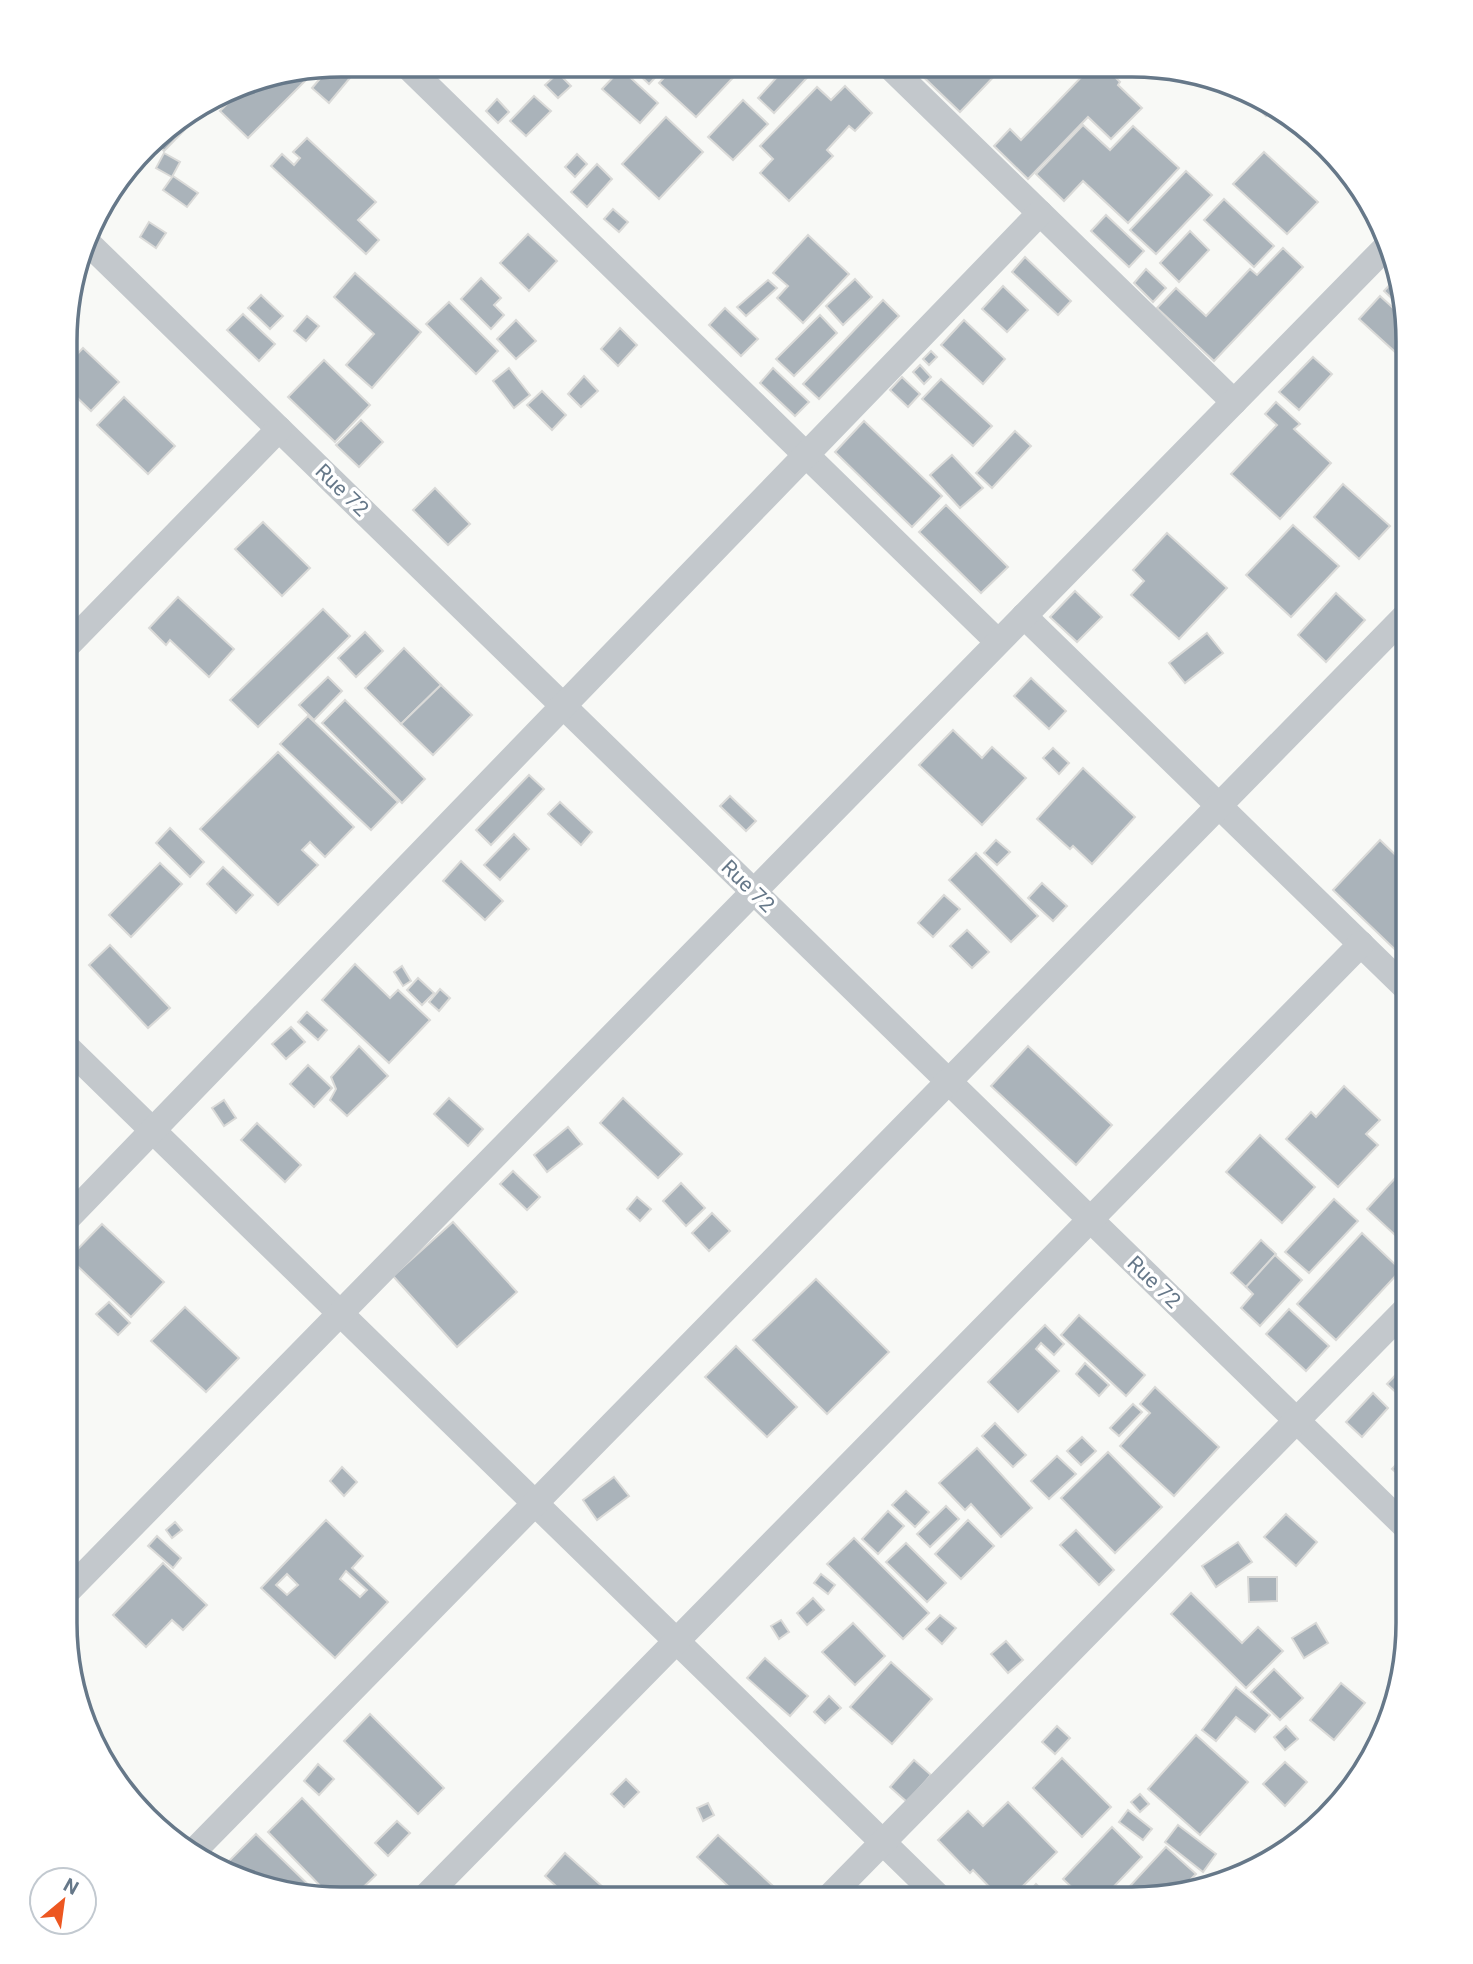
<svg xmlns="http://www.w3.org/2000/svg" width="1473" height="1964" viewBox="0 0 1473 1964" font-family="Roboto,sans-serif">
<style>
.building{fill:#aab3ba;stroke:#dadad8;stroke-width:2;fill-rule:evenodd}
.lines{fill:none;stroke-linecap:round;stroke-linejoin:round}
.minor{stroke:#c3c8cc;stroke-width:26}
.labels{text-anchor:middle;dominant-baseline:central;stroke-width:7;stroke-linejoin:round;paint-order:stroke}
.street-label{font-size:21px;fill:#667889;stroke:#fff}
.rim{fill:none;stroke:#667889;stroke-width:3.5}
</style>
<rect width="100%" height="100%" fill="#f8f9f6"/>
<g class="building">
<polygon points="341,65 360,66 329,103 312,88 330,67"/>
<polygon points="630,66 666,66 649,84"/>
<polygon points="675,66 744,66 696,117 659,83"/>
<polygon points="787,66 818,66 774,113 758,98"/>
<polygon points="912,66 1003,67 960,112"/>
<polygon points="1091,67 1105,67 1120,82 1118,85 1142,108 1111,139 1088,117 1028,179 994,146 1010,129 1021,140"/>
<polygon points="317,69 248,138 220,111 252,79"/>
<polygon points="621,69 658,103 640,123 602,89"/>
<polygon points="558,73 571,86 558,98 545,85"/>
<polygon points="845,86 872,113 855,131 849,126 827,150 833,156 789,201 760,173 773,159 760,146 817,87 831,100"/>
<polygon points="534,96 551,111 526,136 510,121"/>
<polygon points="1245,96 1274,107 1266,116"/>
<polygon points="497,99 509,112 498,123 486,111"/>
<polygon points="743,100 768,124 733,160 708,137"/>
<polygon points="195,112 199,115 164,151 153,140 159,133"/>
<polygon points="666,117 703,152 659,199 622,164"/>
<polygon points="1083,125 1110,150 1133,126 1179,168 1128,223 1083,181 1064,201 1036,174"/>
<polygon points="1303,127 1311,134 1308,137 1300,130"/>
<polygon points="307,138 376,202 358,220 379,240 366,254 271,166 282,154 294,165 300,158 293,152"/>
<polygon points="1264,152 1318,202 1287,234 1233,184"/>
<polygon points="164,153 180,162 172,177 156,168"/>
<polygon points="577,154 587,164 575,177 565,167"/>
<polygon points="597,164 612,179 587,207 571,192"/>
<polygon points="1186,171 1212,195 1156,254 1130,230"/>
<polygon points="173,176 198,193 187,207 163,190"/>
<polygon points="1224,199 1274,246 1254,267 1204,220"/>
<polygon points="613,209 628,222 619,232 604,219"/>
<polygon points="1106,215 1144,251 1129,267 1091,231"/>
<polygon points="149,222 166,233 156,248 140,237"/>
<polygon points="1190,231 1209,250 1179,282 1160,263"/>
<polygon points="528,234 557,261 529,291 500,263"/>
<polygon points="808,235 849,274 803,323 777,298 788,286 773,273"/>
<polygon points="1283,248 1303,267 1214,361 1157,308 1176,288 1206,316 1250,269 1257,275"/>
<polygon points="1025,257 1071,301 1058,315 1012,272"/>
<polygon points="1146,269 1166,288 1153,302 1134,283"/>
<polygon points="355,273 421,332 372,388 346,365 374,334 334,297"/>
<polygon points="481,278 501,298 494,305 504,315 491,329 461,299"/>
<polygon points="855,279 872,297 843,325 826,306"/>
<polygon points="768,280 777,288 746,316 737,307"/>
<polygon points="1394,280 1400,306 1384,291"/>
<polygon points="1003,286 1028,310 1007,332 982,309"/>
<polygon points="261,295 283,316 270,329 248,308"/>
<polygon points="1380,296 1403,317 1408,340 1408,358 1405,361 1359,319"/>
<polygon points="883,300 899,316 819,399 803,384"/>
<polygon points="449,302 498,351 476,374 426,324"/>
<polygon points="725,308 758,339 741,356 709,325"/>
<polygon points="243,314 275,344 259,361 227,330"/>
<polygon points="820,315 837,333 794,376 776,359"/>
<polygon points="307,316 319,326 306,341 294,331"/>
<polygon points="516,320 536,341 516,359 497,339"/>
<polygon points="964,320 1005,359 983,384 941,345"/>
<polygon points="620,328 637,345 618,366 601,349"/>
<polygon points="83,348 119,382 91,411 67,388 67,365"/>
<polygon points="931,351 937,357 929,365 923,359"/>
<polygon points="1313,357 1332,374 1299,410 1279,392"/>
<polygon points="324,360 370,405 335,442 288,397"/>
<polygon points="920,365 931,377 924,384 913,372"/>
<polygon points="509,368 530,395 514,408 493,381"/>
<polygon points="773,368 809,402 795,416 760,383"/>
<polygon points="584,376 598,391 581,407 568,394"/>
<polygon points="902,377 920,394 908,407 890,390"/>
<polygon points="941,379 992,426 973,446 922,399"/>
<polygon points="542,391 566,415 552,430 527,405"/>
<polygon points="124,397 175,446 148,474 97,425"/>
<polygon points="1276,402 1300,424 1294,429 1331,463 1280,519 1231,474 1277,425 1265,414"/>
<polygon points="361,420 383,442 359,467 336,445"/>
<polygon points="864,421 942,496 912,527 835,452"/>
<polygon points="1015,431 1031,446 992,488 976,473"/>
<polygon points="952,455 983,488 960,508 930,475"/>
<polygon points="1343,484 1390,526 1359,559 1314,517"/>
<polygon points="435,488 470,524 448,545 413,510"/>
<polygon points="946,505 1008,567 981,593 919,532"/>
<polygon points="263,522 310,568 282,596 235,549"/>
<polygon points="1293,525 1339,566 1291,617 1246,575"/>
<polygon points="1167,533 1227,588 1179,639 1131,595 1144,581 1133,570"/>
<polygon points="1075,591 1102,617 1077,642 1050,617"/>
<polygon points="1336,593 1365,620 1326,662 1298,635"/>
<polygon points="178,597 234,649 209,677 170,640 166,645 149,628"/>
<polygon points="323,609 350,636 258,727 230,700"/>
<polygon points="365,632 383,651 356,677 338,658"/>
<polygon points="1207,633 1223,653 1185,683 1169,663"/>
<polygon points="404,648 441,685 401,724 365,688"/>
<polygon points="328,677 342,691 314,720 299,705"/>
<polygon points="1031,678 1066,711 1049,729 1014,696"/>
<polygon points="441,685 472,715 433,755 401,724"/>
<polygon points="345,700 425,779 402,803 322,723"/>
<polygon points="308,716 398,802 371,830 280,744"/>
<polygon points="953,730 982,758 992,747 1026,778 982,825 919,765"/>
<polygon points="1053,748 1069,763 1059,774 1043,758"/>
<polygon points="278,752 354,827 325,857 310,842 302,850 318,865 278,905 200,829"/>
<polygon points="1083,768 1135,817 1092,864 1073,846 1070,849 1037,819"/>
<polygon points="529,775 544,789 491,845 476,830"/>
<polygon points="730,796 756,821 746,831 720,806"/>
<polygon points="560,802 592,832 581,845 548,814"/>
<polygon points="170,828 204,862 190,877 156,843"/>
<polygon points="514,834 529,849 500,880 484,865"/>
<polygon points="996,840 1010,852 997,865 984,853"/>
<polygon points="1380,840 1408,867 1408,962 1333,890"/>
<polygon points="976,853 1038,916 1011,942 949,880"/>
<polygon points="461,861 503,901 485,920 443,881"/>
<polygon points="160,863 182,884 131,937 109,915"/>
<polygon points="223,867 253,895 236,913 207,884"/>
<polygon points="1042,883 1067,906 1053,921 1028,898"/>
<polygon points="944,895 960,909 933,937 918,923"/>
<polygon points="967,930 989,952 972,968 950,946"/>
<polygon points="110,945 170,1008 148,1028 89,965"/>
<polygon points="355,964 390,998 398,990 430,1020 389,1063 322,1000"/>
<polygon points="402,966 411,981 403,986 394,972"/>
<polygon points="418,978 434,993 422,1005 407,990"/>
<polygon points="440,989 450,998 439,1011 429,1002"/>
<polygon points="307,1012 327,1030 318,1040 298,1022"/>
<polygon points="291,1027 305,1042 286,1059 272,1044"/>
<polygon points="359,1046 388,1076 347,1116 330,1100 336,1089 331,1077"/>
<polygon points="1028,1046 1112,1125 1076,1165 991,1086"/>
<polygon points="308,1065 332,1088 314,1107 290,1084"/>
<polygon points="1344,1086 1380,1120 1366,1134 1378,1145 1338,1187 1286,1139 1311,1112 1316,1117"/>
<polygon points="449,1098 483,1129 468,1146 434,1114"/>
<polygon points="623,1098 682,1154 658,1178 600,1123"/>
<polygon points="224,1100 236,1118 224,1126 212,1108"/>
<polygon points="257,1123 301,1165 285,1182 241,1140"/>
<polygon points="568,1127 582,1144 547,1172 534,1155"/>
<polygon points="1260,1135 1315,1187 1282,1223 1226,1172"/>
<polygon points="1408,1164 1408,1247 1367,1209"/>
<polygon points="513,1171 540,1197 527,1210 500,1184"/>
<polygon points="681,1183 705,1208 686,1226 663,1201"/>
<polygon points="637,1197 651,1209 640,1221 627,1209"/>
<polygon points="1334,1199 1358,1221 1309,1273 1285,1252"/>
<polygon points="712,1213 730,1231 709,1251 692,1233"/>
<polygon points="453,1222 517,1292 457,1347 393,1276"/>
<polygon points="102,1224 164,1282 131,1317 69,1258"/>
<polygon points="1362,1233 1401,1270 1336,1340 1297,1304"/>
<polygon points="1261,1240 1276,1254 1246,1287 1231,1273"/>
<polygon points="1275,1255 1302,1280 1260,1326 1241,1308 1253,1294 1246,1287"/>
<polygon points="816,1279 889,1352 827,1414 753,1340"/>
<polygon points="109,1302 130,1323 118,1335 96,1314"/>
<polygon points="185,1307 239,1358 206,1392 151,1341"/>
<polygon points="1289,1309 1329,1346 1306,1371 1266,1334"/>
<polygon points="1079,1315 1145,1375 1126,1396 1061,1335"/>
<polygon points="1045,1325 1064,1344 1054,1355 1041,1343 1036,1349 1059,1371 1018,1412 988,1382"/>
<polygon points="736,1346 797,1407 767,1437 705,1377"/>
<polygon points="1408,1362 1408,1389 1401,1397 1387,1384"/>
<polygon points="1085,1363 1109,1385 1099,1396 1076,1374"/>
<polygon points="1155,1387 1219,1447 1174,1496 1120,1446 1150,1413 1140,1404"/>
<polygon points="1373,1393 1388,1408 1362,1437 1346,1422"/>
<polygon points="1133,1404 1142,1412 1119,1436 1110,1428"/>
<polygon points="995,1423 1026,1455 1013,1467 982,1436"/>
<polygon points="1082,1437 1096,1451 1081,1465 1067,1451"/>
<polygon points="977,1448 1032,1508 1001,1537 971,1504 965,1510 939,1483"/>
<polygon points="1108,1452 1162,1507 1115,1553 1061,1498"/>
<polygon points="1408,1452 1408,1483 1392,1469"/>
<polygon points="1057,1456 1076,1474 1049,1499 1031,1481"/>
<polygon points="342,1467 357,1482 344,1496 330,1481"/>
<polygon points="614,1477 629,1496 597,1520 583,1500"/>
<polygon points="906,1491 929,1512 915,1527 892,1505"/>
<polygon points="946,1506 959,1519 930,1547 917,1534"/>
<polygon points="888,1511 904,1526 878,1554 862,1539"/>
<polygon points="1286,1514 1317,1542 1296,1566 1264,1537"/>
<path d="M326,1520L363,1556L352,1568L388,1602L335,1658L261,1588ZM346,1571L367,1590L360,1597L340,1579ZM287,1574L298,1585L287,1595L276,1585Z"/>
<polygon points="968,1520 994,1546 961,1579 935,1554"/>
<polygon points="175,1522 182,1530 172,1538 166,1530"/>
<polygon points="1076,1530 1114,1570 1099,1585 1060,1545"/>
<polygon points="157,1536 181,1558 173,1568 148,1546"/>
<polygon points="854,1538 929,1613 903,1639 827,1564"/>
<polygon points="1238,1542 1252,1562 1216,1587 1202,1566"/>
<polygon points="906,1543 946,1583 927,1602 886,1562"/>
<polygon points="163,1563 207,1605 183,1630 172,1620 146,1647 113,1615"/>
<polygon points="821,1574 835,1585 828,1594 814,1583"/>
<polygon points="1248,1577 1277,1577 1277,1601 1249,1602"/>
<polygon points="1191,1593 1242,1643 1258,1627 1283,1651 1246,1688 1171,1614"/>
<polygon points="813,1598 824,1610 807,1625 797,1613"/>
<polygon points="940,1615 956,1628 942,1644 926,1629"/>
<polygon points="781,1620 789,1632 779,1639 771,1626"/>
<polygon points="853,1623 885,1656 855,1685 822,1652"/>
<polygon points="1316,1623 1328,1643 1304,1658 1292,1638"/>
<polygon points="1006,1641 1023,1660 1008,1673 991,1654"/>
<polygon points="765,1658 808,1696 790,1716 747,1678"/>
<polygon points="891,1662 932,1699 892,1744 850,1707"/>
<polygon points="1274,1669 1303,1698 1280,1720 1251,1692"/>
<polygon points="1341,1683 1365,1703 1334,1740 1310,1720"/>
<polygon points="1236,1687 1270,1715 1255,1732 1236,1717 1216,1741 1202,1730"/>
<polygon points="829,1696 841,1708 825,1723 814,1712"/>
<polygon points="370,1714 444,1788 418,1814 344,1741"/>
<polygon points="1057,1726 1070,1738 1055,1754 1042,1742"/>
<polygon points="1286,1726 1298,1739 1285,1750 1274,1737"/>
<polygon points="1196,1735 1248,1782 1200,1835 1148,1789"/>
<polygon points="1062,1758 1111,1807 1082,1837 1033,1788"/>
<polygon points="914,1760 931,1775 907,1802 890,1787"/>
<polygon points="1285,1762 1307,1782 1285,1806 1263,1784"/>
<polygon points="318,1764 334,1779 319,1795 304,1781"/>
<polygon points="626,1779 639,1792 624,1807 611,1794"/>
<polygon points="1140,1794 1149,1804 1140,1812 1131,1802"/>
<polygon points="302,1798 376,1875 353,1897 331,1897 268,1832"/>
<polygon points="1008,1802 1057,1852 1010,1899 1001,1899 973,1870 970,1873 938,1840 968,1811 983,1826"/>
<polygon points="708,1803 714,1815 703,1821 697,1808"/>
<polygon points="1128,1810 1152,1829 1143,1840 1119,1822"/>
<polygon points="397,1821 410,1833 388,1856 375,1843"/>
<polygon points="1178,1825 1216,1854 1203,1872 1165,1842"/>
<polygon points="1112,1827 1142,1857 1102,1899 1084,1899 1063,1879"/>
<polygon points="256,1834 321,1897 305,1897 224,1866"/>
<polygon points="718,1835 786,1898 741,1898 697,1857"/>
<polygon points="1166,1847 1196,1874 1183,1887 1133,1899 1118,1899"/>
<polygon points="565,1853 615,1898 569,1898 545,1876"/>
<polygon points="1036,1884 1043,1891 1037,1898 1038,1899 1023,1899"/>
</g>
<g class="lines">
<g class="minor">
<polyline points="406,65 998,642"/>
<polyline points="889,66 1234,402"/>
<polyline points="88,243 1408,1529"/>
<polyline points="1024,616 1408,990"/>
<polyline points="67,646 279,429"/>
<polyline points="66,1046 941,1899"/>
<polyline points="65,1221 1040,213"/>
<polyline points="65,1594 1386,247"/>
<polyline points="191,1854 1408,613"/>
<polyline points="425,1897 1361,944"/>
<polyline points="828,1898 1408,1307"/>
</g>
</g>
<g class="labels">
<g class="street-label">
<text transform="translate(342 490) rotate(44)">Rue 72</text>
<text transform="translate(748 886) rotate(44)">Rue 72</text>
<text transform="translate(1154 1282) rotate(44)">Rue 72</text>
</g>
</g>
<path d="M0 0H1473V1964H0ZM341 77H1132A264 264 0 0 1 1396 341V1623A264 264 0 0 1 1132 1887H341A264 264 0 0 1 77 1623V341A264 264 0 0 1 341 77Z" fill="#fff" fill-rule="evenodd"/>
<path class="rim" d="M341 77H1132A264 264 0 0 1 1396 341V1623A264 264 0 0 1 1132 1887H341A264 264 0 0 1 77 1623V341A264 264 0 0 1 341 77Z"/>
<g transform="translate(63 1901) rotate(29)"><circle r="33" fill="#ffffff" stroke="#c2c9d0" stroke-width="2"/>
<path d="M0-5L12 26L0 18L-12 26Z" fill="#ed5721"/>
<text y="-10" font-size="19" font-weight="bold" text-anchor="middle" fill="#667889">N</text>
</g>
</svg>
